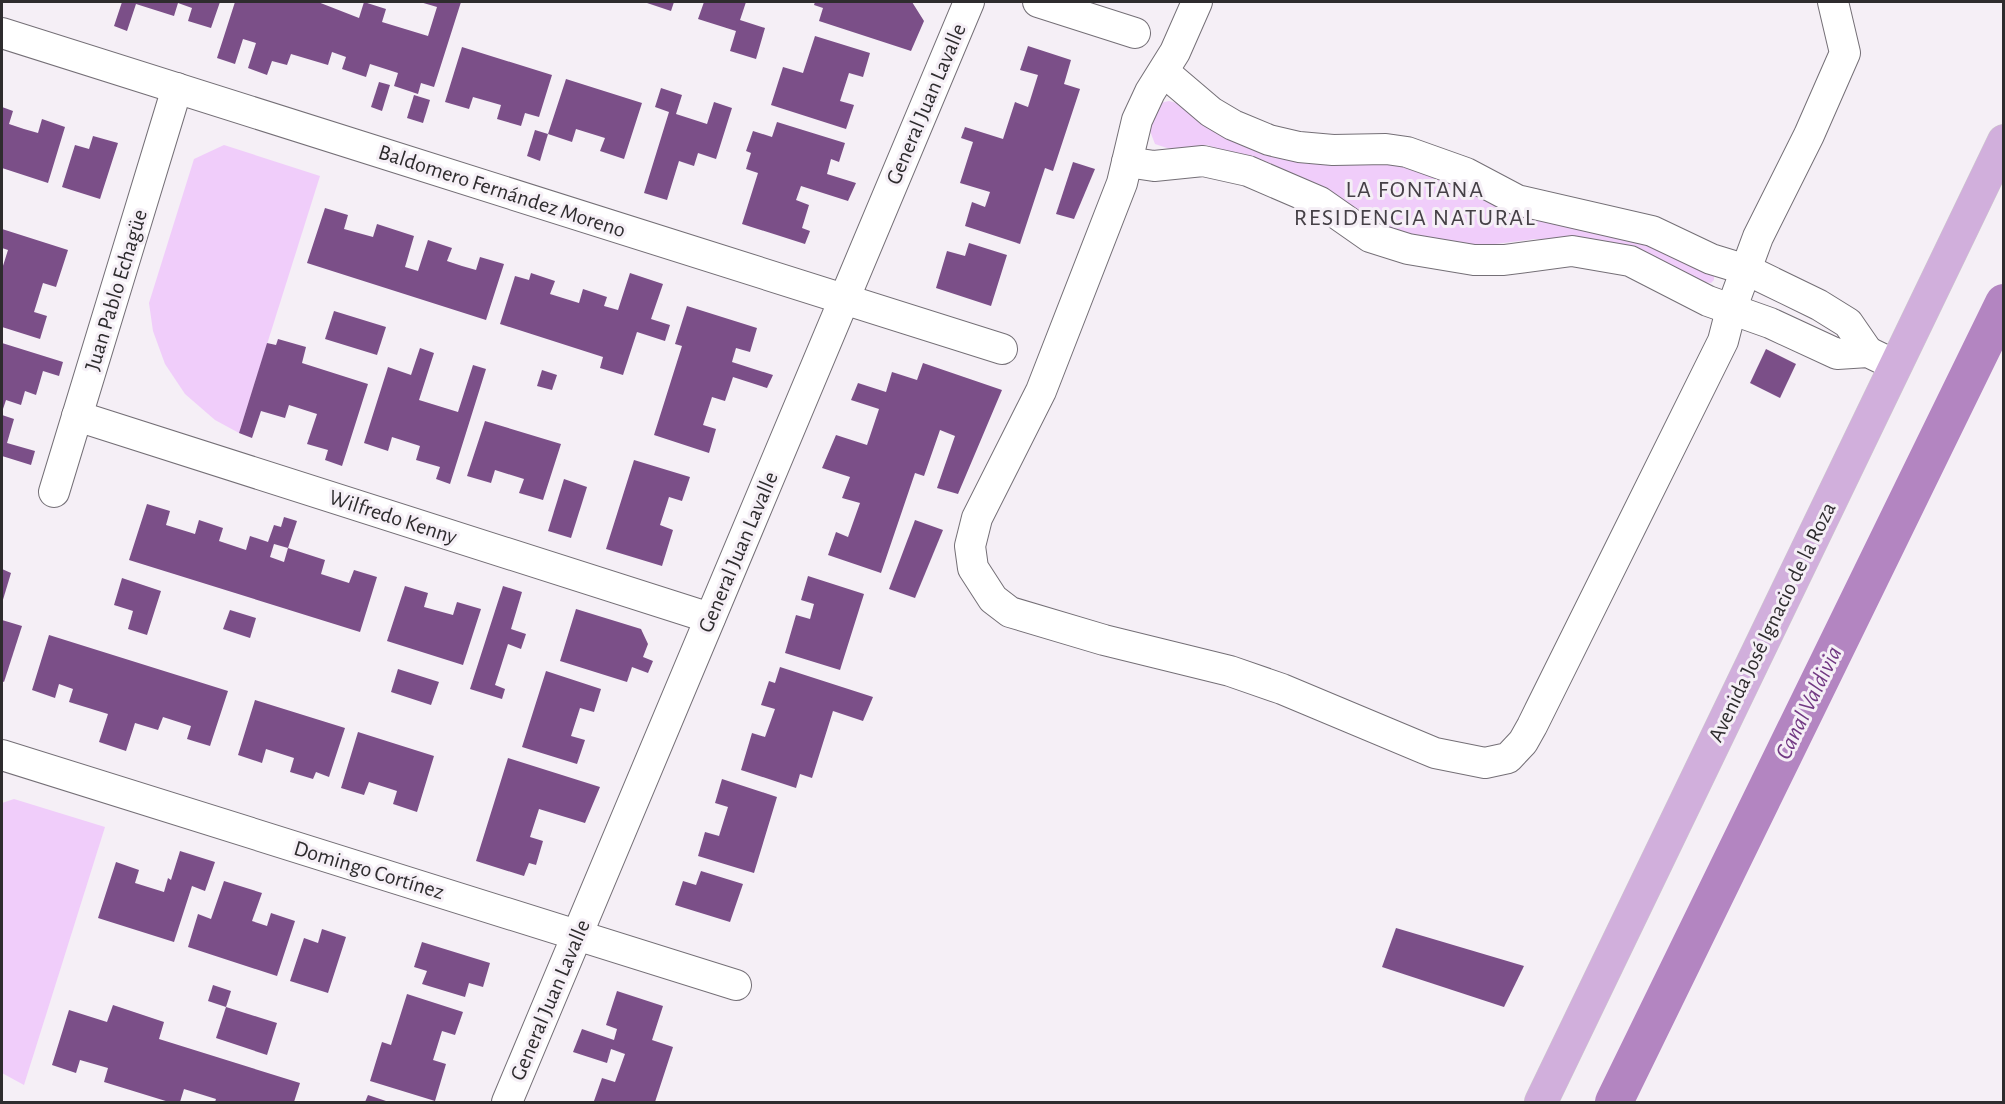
<svg xmlns="http://www.w3.org/2000/svg" width="2005" height="1104" viewBox="0 0 2005 1104" font-family="'Alegreya Sans',sans-serif">
<style>
.green{fill:#f0cdfa}
.lines{fill:none;stroke-linecap:round;stroke-linejoin:round}
.canal{stroke:#b385c1;stroke-width:38}
.building{fill:#7b4f88}
.minor-casing{stroke:#746f76;stroke-width:32}
.primary-casing{stroke:#cdcccd;stroke-width:34}
.minor{stroke:#fff;stroke-width:30}
.primary{stroke:#d1afdc;stroke-width:33}
.labels{text-anchor:middle;dominant-baseline:central;stroke-width:6;stroke-linejoin:round;paint-order:stroke}
.street-label{font-size:22px;fill:#2e2c2e;stroke:#f5eff6}
.neighbourhood-label{font-size:24px;letter-spacing:1.5px;fill:#454046;stroke:#f5eff6}
.water-label{font-size:24px;font-style:italic;fill:#713882;stroke:#f5eff6}
</style>
<rect width="100%" height="100%" fill="#f5eff6"/>
<g class="green">
<polygon points="1169,101 1183,105 1212,130 1289,160 1309,164 1397,163 1460,186 1524,218 1628,236 1714,274 1714,280 1711,283 1703,282 1654,256 1598,240 1535,239 1479,246 1429,241 1392,229 1359,212 1304,178 1207,145 1170,149 1155,144 1148,126 1160,103"/>
<polygon points="224,145 320,176 239,433 215,420 185,394 165,364 153,331 149,303 194,159"/>
<polygon points="14,799 105,827 24,1085 2,1073 2,803"/>
</g>
<g class="lines">
<polyline class="canal" points="1614,1102 2004,303"/>
</g>
<g class="building">
<polygon points="122,2 220,2 211,28 188,21 192,8 178,3 174,16 136,4 127,31 114,26"/>
<polygon points="235,2 318,2 359,18 364,2 386,9 382,22 428,36 437,7 420,2 461,2 434,87 421,83 418,94 394,86 398,73 370,64 366,77 342,69 346,57 332,52 328,65 291,54 287,65 272,61 267,75 248,68 256,43 243,39 235,64 217,58"/>
<polygon points="644,2 674,2 671,11"/>
<polygon points="704,2 746,2 740,20 765,28 756,59 730,51 736,31 698,19"/>
<polygon points="815,2 912,2 924,21 911,51 819,21 823,8 814,5"/>
<polygon points="815,36 870,53 863,77 849,73 840,101 854,105 846,129 771,105 783,67 803,73"/>
<polygon points="1028,46 1071,60 1064,84 1080,89 1053,171 1045,168 1020,244 965,226 972,202 985,207 990,192 960,183 973,142 961,138 965,127 1003,139 1015,102 1028,107 1038,75 1020,70"/>
<polygon points="462,47 552,75 539,117 525,113 521,126 497,119 501,105 473,97 469,109 445,102"/>
<polygon points="566,79 642,103 624,159 600,151 605,138 576,129 572,142 548,134"/>
<polygon points="379,82 390,85 382,111 371,107"/>
<polygon points="661,88 682,95 676,114 707,124 714,102 732,108 716,159 698,153 694,166 679,161 667,200 644,193 669,112 655,107"/>
<polygon points="414,95 430,100 423,123 407,118"/>
<polygon points="2,107 13,111 9,124 24,129 38,133 42,119 65,127 48,183 2,168"/>
<polygon points="777,122 845,143 839,162 831,159 827,174 856,183 848,201 801,186 796,200 809,205 802,228 810,231 805,244 742,224 758,173 746,169 751,153 746,151 753,131 772,137"/>
<polygon points="535,130 548,134 540,161 527,156"/>
<polygon points="93,136 118,143 100,199 62,187 75,145 89,149"/>
<polygon points="1073,162 1095,169 1074,219 1056,214"/>
<polygon points="325,208 348,215 344,229 373,237 377,224 414,236 405,267 418,271 428,240 452,248 447,261 462,266 476,270 480,257 504,264 486,320 307,263"/>
<polygon points="2,229 68,250 56,287 43,283 34,312 47,316 40,339 2,327 2,269 8,250 2,248"/>
<polygon points="969,243 1007,255 991,306 936,288 947,251 965,256"/>
<polygon points="531,273 555,281 550,294 579,303 583,289 607,297 604,306 618,310 630,273 663,284 651,319 670,325 665,341 637,332 623,375 600,368 603,357 500,324 515,276 529,280"/>
<polygon points="687,306 757,328 750,352 736,348 732,362 773,375 767,388 733,377 725,401 712,397 703,425 716,429 709,453 654,435 682,346 675,344"/>
<polygon points="334,311 386,327 377,355 325,339"/>
<polygon points="278,339 306,347 302,363 368,384 342,466 325,460 328,450 307,444 317,414 289,405 285,418 261,411 252,438 239,433 267,343 276,345"/>
<polygon points="2,343 63,362 59,376 43,371 36,395 25,391 21,405 6,400 2,412"/>
<polygon points="420,348 434,353 419,400 458,412 473,365 486,369 450,484 436,479 440,467 416,460 420,446 392,437 388,451 364,443 388,367 411,375"/>
<polygon points="1766,349 1796,364 1780,398 1750,383"/>
<polygon points="923,363 1002,390 958,494 937,488 955,436 940,430 924,476 915,473 881,573 828,555 836,532 848,537 860,503 842,498 850,477 822,468 836,435 867,445 879,409 851,400 858,383 886,392 892,372 917,380"/>
<polygon points="542,370 557,375 552,390 537,386"/>
<polygon points="2,415 14,419 7,443 35,451 31,465 2,456"/>
<polygon points="485,421 561,444 543,500 519,493 524,479 495,470 491,483 467,476"/>
<polygon points="634,460 690,477 682,501 669,497 660,525 673,530 662,566 606,549"/>
<polygon points="564,479 587,487 571,538 548,531"/>
<polygon points="147,504 170,511 166,525 195,534 199,520 223,528 219,541 246,550 250,536 268,542 274,525 281,527 284,517 297,521 288,548 274,544 270,557 284,562 288,548 325,560 321,574 349,583 354,570 377,577 360,632 129,560"/>
<polygon points="915,520 943,530 915,598 889,589"/>
<polygon points="2,569 11,573 2,603"/>
<polygon points="808,576 864,594 840,670 785,653 796,615 810,619 814,604 801,600"/>
<polygon points="122,578 161,591 147,635 128,629 133,611 114,605"/>
<polygon points="405,586 428,593 424,607 453,615 457,602 481,609 463,665 387,641"/>
<polygon points="503,586 522,592 511,629 526,634 521,649 508,644 495,685 505,689 502,699 470,689"/>
<polygon points="576,609 641,629 648,644 643,657 653,661 648,673 632,667 627,682 560,661"/>
<polygon points="230,610 256,618 250,638 223,629"/>
<polygon points="2,620 22,626 4,682 2,681"/>
<polygon points="49,635 228,691 210,746 187,739 191,726 163,717 158,730 135,723 126,751 99,742 108,714 69,702 73,689 59,684 55,698 32,690"/>
<polygon points="780,667 873,697 863,721 833,711 812,778 800,774 796,788 741,770 752,733 765,737 775,709 761,705 769,681 775,683"/>
<polygon points="398,669 439,682 431,705 391,692"/>
<polygon points="546,671 601,689 594,712 580,708 571,736 585,740 577,764 522,747"/>
<polygon points="255,700 345,728 329,777 316,772 313,779 290,772 294,758 266,749 262,763 238,755"/>
<polygon points="358,732 434,756 417,812 393,804 397,791 369,782 364,795 341,788"/>
<polygon points="508,758 600,787 585,823 539,809 530,837 543,841 536,865 529,863 524,876 476,861"/>
<polygon points="722,779 777,797 754,873 698,856 705,832 719,836 728,807 715,803"/>
<polygon points="180,851 215,862 205,891 192,886 174,942 98,918 116,862 139,870 135,883 164,892 168,878 171,880"/>
<polygon points="701,871 743,884 730,922 675,905 683,881 696,885"/>
<polygon points="224,881 262,893 252,921 267,926 271,913 295,921 277,976 188,947 198,914 211,919"/>
<polygon points="1396,928 1524,966 1504,1007 1382,967"/>
<polygon points="322,929 346,937 328,993 290,981 304,938 318,943"/>
<polygon points="422,942 490,963 483,987 469,983 465,997 422,984 427,971 414,967"/>
<polygon points="213,985 231,991 226,1007 208,1001"/>
<polygon points="617,991 663,1006 652,1040 673,1047 655,1102 594,1101 602,1078 615,1082 625,1054 611,1049 607,1063 573,1052 582,1029 614,1040 617,1029 606,1025"/>
<polygon points="407,994 463,1012 455,1035 442,1031 433,1060 446,1064 435,1101 370,1081 382,1042 391,1045"/>
<polygon points="113,1005 164,1022 159,1039 300,1083 294,1102 215,1102 216,1099 184,1089 180,1102 169,1102 104,1082 108,1068 80,1060 76,1073 52,1065 69,1010 107,1022"/>
<polygon points="226,1007 277,1023 267,1055 216,1038"/>
<polygon points="368,1095 389,1102 365,1102"/>
</g>
<g class="lines">
<defs>
<g id="minor">
<polyline points="1038,2 1135,33"/>
<polyline points="1197,2 1175,52 1150,92 1137,120 1122,183 1041,391 977,518 970,546 973,568 993,599 1010,612 1104,640 1230,671 1282,689 1435,753 1485,763 1508,758 1523,742 1532,726 1723,341 1731,310 1758,237 1809,135 1845,53 1833,2"/>
<polyline points="2,33 1002,349"/>
<polyline points="1164,72 1211,112 1233,125 1269,140 1299,147 1333,150 1386,149 1407,152 1466,173 1517,200 1652,231 1711,259 1747,270 1819,305 1848,323 1868,352"/>
<polyline points="1127,162 1154,166 1203,161 1248,171 1320,202 1370,237 1408,249 1474,260 1504,260 1572,251 1630,261 1708,301 1770,323 1837,354 1868,352 1895,365"/>
<polyline points="77,416 710,618"/>
<polyline points="54,492 177,88"/>
<polyline points="2,755 736,985"/>
<polyline points="507,1102 969,2"/>
</g>
<polyline id="primary" points="1541,1102 2004,141"/>
</defs>
<use href="#minor" class="minor-casing"/>
<use href="#primary" class="primary-casing"/>
<use href="#minor" class="minor"/>
<use href="#primary" class="primary"/>
</g>
<g class="labels">
<g class="street-label">
<text transform="translate(926 104) rotate(-67)">General Juan Lavalle</text>
<text transform="translate(502 191) rotate(18)">Baldomero Fernández Moreno</text>
<text transform="translate(116 290) rotate(-73)">Juan Pablo Echagüe</text>
<text transform="translate(393 517) rotate(18)">Wilfredo Kenny</text>
<text transform="translate(738 552) rotate(-67)">General Juan Lavalle</text>
<text transform="translate(1772 622) rotate(-64)">Avenida José Ignacio de la Roza</text>
<text transform="translate(369 870) rotate(17)">Domingo Cortínez</text>
<text transform="translate(550 1000) rotate(-67)">General Juan Lavalle</text>
</g>
<g class="neighbourhood-label">
<text x="1415" y="190">LA FONTANA<tspan x="1415" dy="28">RESIDENCIA NATURAL</tspan></text>
</g>
<g class="water-label">
<text transform="translate(1809 703) rotate(-64)">Canal Valdivia</text>
</g>
</g>
<rect width="2005" height="1104" fill="none" stroke="#2e2c2e" stroke-width="6"/>
</svg>
